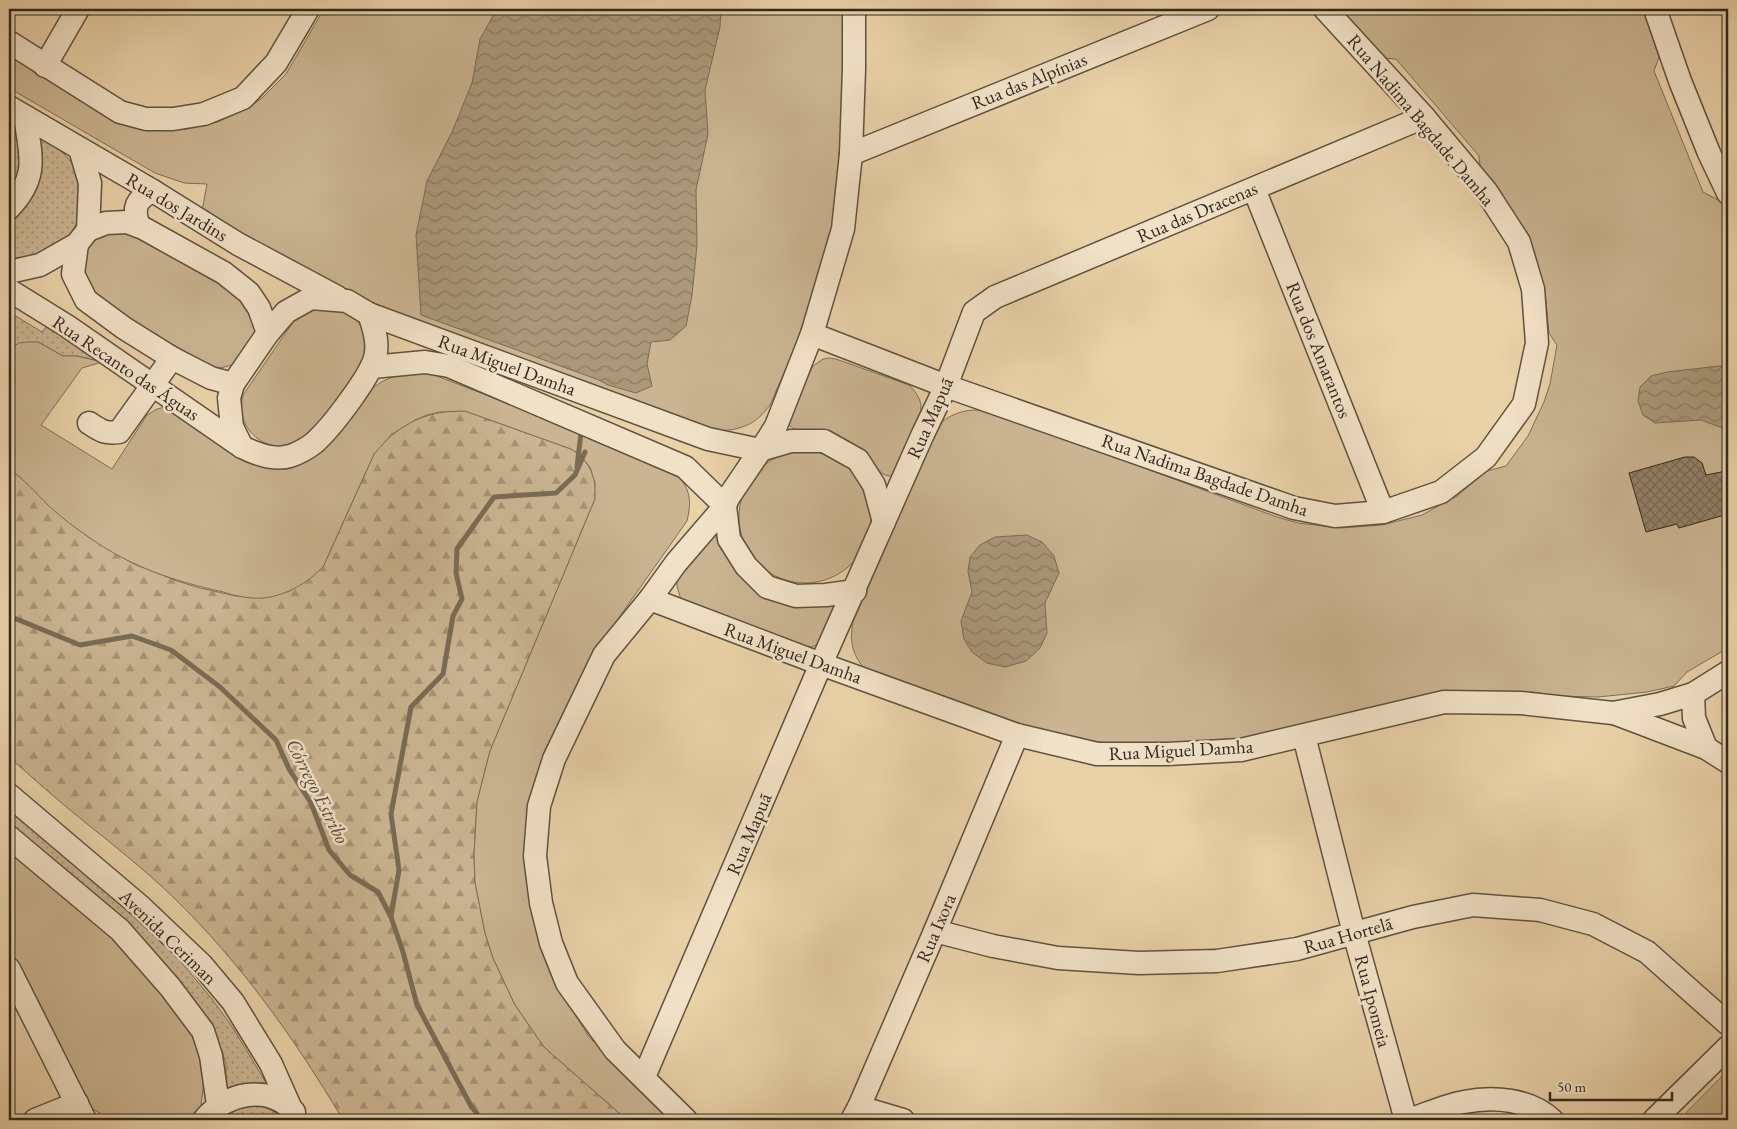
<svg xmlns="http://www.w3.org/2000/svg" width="1737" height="1129" viewBox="0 0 1737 1129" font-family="'EB Garamond',serif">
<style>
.grass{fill:url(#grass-dots);stroke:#7e6e58}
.forest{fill:url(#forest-firs);stroke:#7e6e58}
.green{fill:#cab491;stroke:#7e6e58}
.water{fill:url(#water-waves);stroke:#7a6b55}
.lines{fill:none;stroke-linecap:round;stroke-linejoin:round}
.stream{stroke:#7a6b55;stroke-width:5}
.building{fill:url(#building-cross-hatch);stroke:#31281f}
.minor-casing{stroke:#5f5241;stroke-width:25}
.minor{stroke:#f1e1c6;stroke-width:22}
.labels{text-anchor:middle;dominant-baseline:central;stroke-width:5;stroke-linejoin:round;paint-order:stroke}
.street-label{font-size:19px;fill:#31281f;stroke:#f1e1c6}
.water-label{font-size:20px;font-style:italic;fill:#554a3a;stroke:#f1e1c6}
</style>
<defs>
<pattern id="grass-dots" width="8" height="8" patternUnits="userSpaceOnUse" patternTransform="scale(1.25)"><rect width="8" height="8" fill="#cab491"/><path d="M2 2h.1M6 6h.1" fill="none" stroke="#a59276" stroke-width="1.8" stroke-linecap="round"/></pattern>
<pattern id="forest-firs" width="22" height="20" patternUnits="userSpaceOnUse" patternTransform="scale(1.25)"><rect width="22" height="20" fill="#cab491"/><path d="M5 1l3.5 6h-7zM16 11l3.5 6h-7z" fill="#a59276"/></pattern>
<pattern id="water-waves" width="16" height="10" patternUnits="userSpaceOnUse" patternTransform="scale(1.25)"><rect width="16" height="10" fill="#aa9879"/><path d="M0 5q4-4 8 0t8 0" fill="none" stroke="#8b7c63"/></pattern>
<pattern id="building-cross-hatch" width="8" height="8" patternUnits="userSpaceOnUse" patternTransform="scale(1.25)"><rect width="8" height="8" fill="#918066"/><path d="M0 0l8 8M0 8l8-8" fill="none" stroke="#776953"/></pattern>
</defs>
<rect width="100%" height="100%" fill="#e9d1a8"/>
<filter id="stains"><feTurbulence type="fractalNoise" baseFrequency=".004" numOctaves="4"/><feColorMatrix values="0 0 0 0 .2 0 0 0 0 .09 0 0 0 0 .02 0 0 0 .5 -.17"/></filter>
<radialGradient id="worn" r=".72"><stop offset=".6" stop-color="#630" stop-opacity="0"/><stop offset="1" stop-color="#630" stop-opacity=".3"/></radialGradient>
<g class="grass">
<polygon points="9,120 18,134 22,166 9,196"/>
<polygon points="39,137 56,145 72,163 81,184 79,219 68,239 51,254 9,261 9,221 14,217"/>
<polygon points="9,312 42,332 50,323 102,362 77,356 63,356 38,342 13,346 9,349"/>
<polygon points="9,806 160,937 212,999 233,1028 268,1086 226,1090 226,1063 217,1038 145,941 122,919 9,823"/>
<path d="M256,1105C268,1108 276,1112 286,1120H218L233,1109Z"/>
</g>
<path class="forest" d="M452,411H465L571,449C590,461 597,478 595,499L490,751L477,802L474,855L475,882L485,933L493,958L515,1005L544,1047L627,1120H343C295,1039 241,963 173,897C144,869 112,844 81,819C56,799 33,778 9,757V469L29,484L68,522L90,538L134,564L177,581L200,588L236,596L264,598L290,591L323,567L374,454C394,428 419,414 452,411Z"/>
<g class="green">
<path d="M324,9H846C845,92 846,177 824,259C819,279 813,301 806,321C795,349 782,377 770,405C756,425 738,432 714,430L403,316L321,280L202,211L207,184L184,183L155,173L9,88V54L169,129H186L218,122L248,108L262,98L286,74Z"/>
<path d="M1339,9H1643L1659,57L1654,71L1703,192L1720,201L1728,214V648L1687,672L1674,686L1647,692L1598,697L1555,696L1533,692L1476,691L1419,697L1362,709L1274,735L1206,745L1108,743L1078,739L1020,725L869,673C853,658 849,643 853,622L939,424C956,410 974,407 995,413L1277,517L1298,523L1341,528L1382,525L1422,515L1457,496L1487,471L1506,466L1528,436L1544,402L1550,384L1557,345L1549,333L1545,291L1539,270L1481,176L1479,156L1396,59L1381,58Z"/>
<path d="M109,232L137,234L243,298L257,334C244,354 242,367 215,368L129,320L94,295L83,269L87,250L93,242L100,236Z"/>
<path d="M333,307C354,316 366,323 366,348C366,352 367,359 365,363C362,371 343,392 337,400C323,418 311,439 288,446C270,450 250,437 244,421C241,412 241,403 243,395L298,315L306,310Z"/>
<path d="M28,342H38L63,356H77L102,362L82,368L41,425L112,469L147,415L157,409L165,407L241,455L318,453L327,446L367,393C388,374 402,374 429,373L666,464C686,483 694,492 687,521L601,643L538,786L564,997L589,1037L675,1120H627L544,1047L515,1005L493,958L485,933L475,882L474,855L477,802L490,751L595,499V483L590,467L579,454L571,449L465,411L439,412L427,415L415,420L392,434L374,454L323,567C307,583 288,595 264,598C249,599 236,596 223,592C174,581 131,567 90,538C75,528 61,517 48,505C35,492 24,479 9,469V349L19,343Z"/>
<path d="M829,358L836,359L909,385C915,391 920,397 921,406C922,421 900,460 893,476C878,478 871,458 861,450C848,439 831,431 814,430C807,429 800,430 794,429L788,424L789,415L813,366L823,359Z"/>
<circle cx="805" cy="517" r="66"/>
<polygon points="712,536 718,538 721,541 734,569 753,589 832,605 835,609 819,644 806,649 681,600 677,586 677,577"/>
<polygon points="9,846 117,939 138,963 198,1042 204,1076 203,1090 201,1105 192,1120 98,1120 100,1113 87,1106 9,949"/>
<polygon points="1728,1070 1728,1117 1725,1120 1679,1120"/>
</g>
<g class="water">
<polygon points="497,9 721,9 720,27 705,90 708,134 696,190 697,245 692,295 686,326 670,340 651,342 647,364 652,386 636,393 608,385 599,380 421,315 416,235 427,181 452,132 472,83 480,39"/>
<polygon points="1728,365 1728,430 1701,420 1655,423 1643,415 1638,401 1640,387 1651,376 1667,372"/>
<polygon points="1027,535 1042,542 1054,556 1059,573 1045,603 1047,633 1040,648 1026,661 1005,667 987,663 972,652 964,639 961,621 972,592 968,571 970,557 980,545 995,537"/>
</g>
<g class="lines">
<g class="stream">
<polyline points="577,467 581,433"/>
<polyline points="9,612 14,618 80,645 132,636 171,650 220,687 276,740 289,769 311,803 329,850 350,875 378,892 391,917 403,952 417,1005 471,1106 482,1120"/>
<polyline points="391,916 399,870 391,814 411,707 443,674 453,616 462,599 456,573 457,549 494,497 556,493 575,475 585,452"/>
</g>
</g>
<polygon class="building" points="1685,457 1694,457 1702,463 1706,475 1726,471 1728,474 1728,514 1679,528 1677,524 1646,532 1629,473"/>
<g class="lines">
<defs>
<g id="minor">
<polyline points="854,9 854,69 851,154 843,229 812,334 776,426 768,439 728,498 725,506 729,539 746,566 767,587 796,596 826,595 855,591"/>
<polyline points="1655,9 1680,81 1709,153 1728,193"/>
<polyline points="9,42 120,112 146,119 173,119 204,114 243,98 276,63 308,9"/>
<polyline points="45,66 78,9"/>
<polyline points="9,107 153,191 238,244 337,297"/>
<polyline points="80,149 90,183 88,230"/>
<polyline points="851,154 1208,9"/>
<polyline points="1254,189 1383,512"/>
<path d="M9,208C39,177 31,156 25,117"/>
<path d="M139,226C132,208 136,199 153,191"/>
<polyline points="77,244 73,274 86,300 124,328 172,358 211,378 233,384"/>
<polyline points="9,272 40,265 77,244 88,230 106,223 127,222 143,228 224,273 249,293 259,308 268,333"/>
<path d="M9,290L67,326L242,447C256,454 274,461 290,456C297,454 308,448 314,443C330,429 375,372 376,352C378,339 373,325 369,314L347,301L311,298L286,312L268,333L233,384L229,398L232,427L242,447"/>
<polyline points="369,314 708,439 760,450 791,441 824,441 858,460 874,485 884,522"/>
<polyline points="812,334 946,386 1294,508 1335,516 1383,512 1441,492 1486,457 1524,404 1537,343 1533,289 1519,242 1486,191 1424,117 1325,9"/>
<polyline points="372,367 425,362 449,366 685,467 725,506"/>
<path d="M89,423C101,431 105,434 119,432L172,358"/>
<polyline points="650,599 821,664 1017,735 1097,754 1168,754 1241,750 1444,702 1521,703 1613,713 1660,704 1693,694 1728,672"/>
<polyline points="1693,694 1694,718 1706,748"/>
<polyline points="1614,713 1706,748 1728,762"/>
<polyline points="1304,736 1354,933 1406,1120"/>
<polyline points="9,795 141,907 202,965 233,1002 271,1064 291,1109"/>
<polyline points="9,837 120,930 170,987 203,1031 211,1056 218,1105"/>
<polyline points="935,931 993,946 1058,958 1139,963 1217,961 1297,949 1413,917 1473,905 1540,910 1593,924 1647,952 1728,1024"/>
<polyline points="9,969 85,1120"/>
<polyline points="644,1077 821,664 922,436 946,386 974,312 995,297 1424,117"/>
<polyline points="859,1107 903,1120"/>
<polyline points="35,1120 77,1103"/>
<path d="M204,1120C225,1093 269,1083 294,1112"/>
<polyline points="686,1120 615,1050 567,983 551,943 541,903 535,856 539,806 554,759 604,655 650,599 676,563 725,506"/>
<polyline points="852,1120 859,1107 935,931 1017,735"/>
<path d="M1409,1120C1427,1114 1446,1105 1464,1102C1493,1096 1530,1099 1552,1120"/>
<polyline points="1654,1120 1728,1047"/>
</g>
</defs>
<use href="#minor" class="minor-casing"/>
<use href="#minor" class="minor"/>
</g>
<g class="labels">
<g class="street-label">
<text transform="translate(1029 81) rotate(-22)">Rua das Alpínias</text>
<text transform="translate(1421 120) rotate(50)">Rua Nadima Bagdade Damha</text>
<text transform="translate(177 207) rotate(31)">Rua dos Jardins</text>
<text transform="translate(1197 212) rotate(-23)">Rua das Dracenas</text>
<text transform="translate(1319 350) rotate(68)">Rua dos Amarantos</text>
<text transform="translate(507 365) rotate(20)">Rua Miguel Damha</text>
<text transform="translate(126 368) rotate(34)">Rua Recanto das Águas</text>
<text transform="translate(930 418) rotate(-66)">Rua Mapuã</text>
<text transform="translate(1205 475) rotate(19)">Rua Nadima Bagdade Damha</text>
<text transform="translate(793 653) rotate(20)">Rua Miguel Damha</text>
<text transform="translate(1181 750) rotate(-3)">Rua Miguel Damha</text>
<text transform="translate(749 834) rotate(-67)">Rua Mapuã</text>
<text transform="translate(936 928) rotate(-67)">Rua Ixora</text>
<text transform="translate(1348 935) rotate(-16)">Rua Hortelã</text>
<text transform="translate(168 937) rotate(44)">Avenida Ceriman</text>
<text transform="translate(1373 1001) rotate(75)">Rua Ipomeia</text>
</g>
<g class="water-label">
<text transform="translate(318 791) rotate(63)">Córrego Estribo</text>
</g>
</g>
<rect width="1737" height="1129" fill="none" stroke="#e9d1a8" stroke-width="30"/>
<rect x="10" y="10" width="1717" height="1109" fill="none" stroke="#31281f" stroke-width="2.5"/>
<rect x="15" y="15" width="1707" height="1099" fill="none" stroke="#31281f"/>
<path d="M1550 1092v8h122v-8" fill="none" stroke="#31281f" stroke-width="2.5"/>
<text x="1557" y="1092" font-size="15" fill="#31281f" stroke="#f1e1c6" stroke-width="4" paint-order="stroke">50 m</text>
<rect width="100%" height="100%" filter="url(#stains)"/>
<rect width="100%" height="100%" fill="url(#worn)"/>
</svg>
